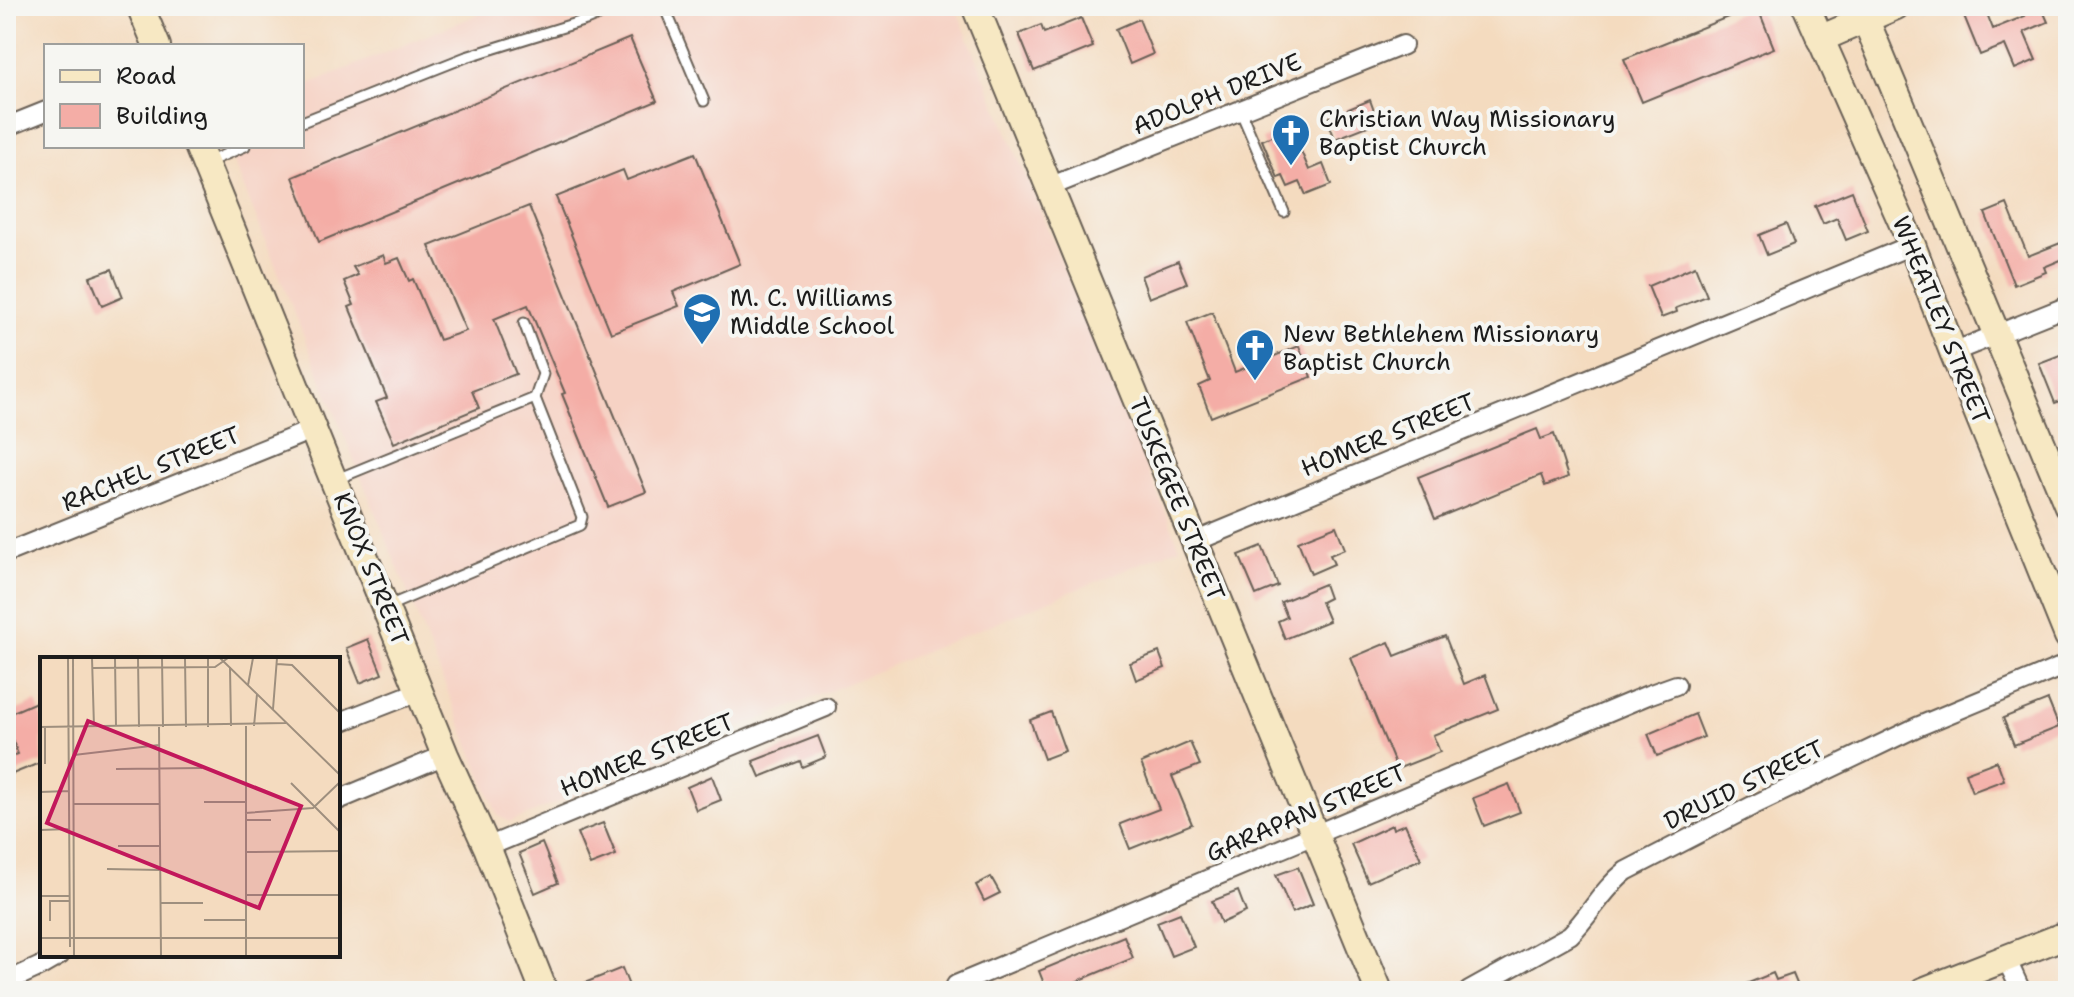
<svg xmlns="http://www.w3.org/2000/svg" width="2074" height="997" viewBox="0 0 2074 997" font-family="'Shantell Sans',sans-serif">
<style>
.built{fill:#f6d2c4}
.building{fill:#f4ada6}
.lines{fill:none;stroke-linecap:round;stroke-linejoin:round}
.lane-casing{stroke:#685f55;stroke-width:13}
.street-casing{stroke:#685f55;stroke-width:22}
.secondary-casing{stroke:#685f55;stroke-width:30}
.lane{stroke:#fff;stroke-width:9}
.street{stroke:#fff;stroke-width:18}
.secondary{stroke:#f7e8c3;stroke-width:26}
.labels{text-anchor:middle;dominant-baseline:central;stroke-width:8;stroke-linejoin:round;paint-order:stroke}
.street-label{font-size:24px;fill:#1c1c1c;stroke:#f6f6f2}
.poi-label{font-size:24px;fill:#1c1c1c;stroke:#f6f6f2;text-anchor:start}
.inset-road{fill:none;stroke:#9e8f7e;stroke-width:2}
.view{fill:#c2185b;fill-opacity:0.15;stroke:#c2185b;stroke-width:4}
.inset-edge{fill:none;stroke:#1c1c1c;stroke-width:4}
</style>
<rect width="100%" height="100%" fill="#f6f6f2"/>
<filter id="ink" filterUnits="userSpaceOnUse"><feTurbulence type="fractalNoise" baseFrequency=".0125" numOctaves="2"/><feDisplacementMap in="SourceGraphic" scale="16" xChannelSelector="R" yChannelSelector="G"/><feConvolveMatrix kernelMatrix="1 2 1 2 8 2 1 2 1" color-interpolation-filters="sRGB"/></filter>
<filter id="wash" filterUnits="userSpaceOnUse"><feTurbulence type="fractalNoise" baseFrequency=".006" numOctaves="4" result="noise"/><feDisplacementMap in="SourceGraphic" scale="32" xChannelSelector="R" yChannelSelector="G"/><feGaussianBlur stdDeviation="1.8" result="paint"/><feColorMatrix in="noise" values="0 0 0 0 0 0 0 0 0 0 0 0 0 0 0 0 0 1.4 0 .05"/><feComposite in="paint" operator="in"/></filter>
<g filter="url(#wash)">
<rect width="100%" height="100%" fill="#f4dbbf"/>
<polygon class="built" points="499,6 955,6 1180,547 510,822 498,816 227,146 302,146 302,87"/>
<g id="blocks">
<g class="building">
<polygon points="1755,6 1757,6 1774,48 1642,102 1624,59"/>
<polygon points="1960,6 1984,6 1993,29 2025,16 2021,6 2041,6 2048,22 2024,32 2036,60 2015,69 2005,45 1980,55"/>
<polygon points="1081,18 1093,47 1034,71 1019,34 1041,25 1044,33"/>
<polygon points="1139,19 1153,54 1130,64 1116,29"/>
<polygon points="630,38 657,101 319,242 293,177"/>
<polygon points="1370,100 1378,122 1335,139 1327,118"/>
<polygon points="1279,133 1283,142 1295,137 1309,170 1323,164 1331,185 1306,195 1300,182 1288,187 1283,176 1278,178 1262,140"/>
<polygon points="695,153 740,264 673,292 679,306 611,333 556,197 623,170 627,180"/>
<polygon points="1852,191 1868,231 1846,240 1837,218 1823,224 1815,206"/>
<polygon points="2007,204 2028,256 2068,240 2068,257 2044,267 2046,272 2014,285 1985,213"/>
<polygon points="529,206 646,492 608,507 562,394 565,393 528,305 494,319 516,374 472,391 479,408 394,443 376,402 387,398 349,307 354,305 344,281 358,275 353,267 383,255 386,263 399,258 409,281 413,279 439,340 466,331 429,246"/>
<polygon points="1786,224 1794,244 1767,255 1759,235"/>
<polygon points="1178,261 1187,283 1149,298 1141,276"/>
<polygon points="1695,266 1707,296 1676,308 1677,312 1661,318 1648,286"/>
<polygon points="112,269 123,297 102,306 90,277"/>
<polygon points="1212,312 1235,372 1299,346 1311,377 1211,417 1199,386 1210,381 1187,322"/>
<polygon points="2068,352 2068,398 2055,403 2039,363"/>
<polygon points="1537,429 1541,439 1554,434 1568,477 1545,486 1541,475 1435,519 1418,477"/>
<polygon points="1336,526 1345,549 1330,555 1334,564 1311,574 1298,541"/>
<polygon points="1262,546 1278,586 1256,595 1239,555"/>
<polygon points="1324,584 1329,598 1321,602 1329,621 1285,639 1278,621 1287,617 1281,602"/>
<polygon points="1445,636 1464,684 1485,675 1498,709 1433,735 1440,752 1397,769 1351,658 1389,642 1395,656"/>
<polygon points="368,639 382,674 360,683 346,648"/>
<polygon points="1159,652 1165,668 1136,680 1130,663"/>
<polygon points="2048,700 2059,727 2014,745 2003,718"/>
<polygon points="36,702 42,718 42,762 10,775 6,766 6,759 18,754 6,725 6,715"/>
<polygon points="1051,712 1065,751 1044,759 1030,720"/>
<polygon points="1695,714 1704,737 1657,756 1648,734"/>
<polygon points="818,736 826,757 802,767 800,761 760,777 753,761"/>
<polygon points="1190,742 1200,765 1172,776 1192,824 1130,849 1120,824 1159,809 1141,763"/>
<polygon points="1997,761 2004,780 1972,792 1965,773"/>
<polygon points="712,776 721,800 696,810 687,787"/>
<polygon points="1509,784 1520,812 1484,826 1473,798"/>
<polygon points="603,823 616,855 590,865 577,833"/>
<polygon points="1405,824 1421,859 1368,882 1351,844 1392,825 1393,829"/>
<polygon points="542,843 558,883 535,893 519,853"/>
<polygon points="1298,867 1313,904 1292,913 1276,875"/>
<polygon points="991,877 1000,893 984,901 976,885"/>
<polygon points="1238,891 1246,912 1221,923 1212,901"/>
<polygon points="1180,913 1194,947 1171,956 1157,922"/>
<polygon points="1124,936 1133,958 1054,991 1047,991 1039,971"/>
<polygon points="622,968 631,991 567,991 567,990"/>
<polygon points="1773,973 1776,980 1793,974 1800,991 1729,991"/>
</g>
</g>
</g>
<g filter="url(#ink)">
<use href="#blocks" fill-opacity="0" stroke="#685f55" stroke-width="2"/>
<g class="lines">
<defs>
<g id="lane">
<polyline points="664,6 704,101"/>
<polyline points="1240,110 1284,212"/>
<polyline points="302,122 466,57 586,20 619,6"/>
<polyline points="208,162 245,146"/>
<polyline points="524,323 543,374 535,398"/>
<polyline points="337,479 535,398 582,517 580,525 386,607"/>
</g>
<g id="street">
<polyline points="6,127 46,111"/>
<polyline points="1049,187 1403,45"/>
<polyline points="1953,352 2068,306"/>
<polyline points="1194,542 1912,245"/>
<polyline points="6,553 314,429"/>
<polyline points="338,723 420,691"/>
<polyline points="338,800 445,755"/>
<polyline points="487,847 826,707"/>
<polyline points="2006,958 2021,991"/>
<polyline points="6,982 41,966 60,955"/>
<polyline points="956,985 1648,695 1676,685"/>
<path d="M1469,991L1570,935C1591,914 1603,889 1626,871L1752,806L1917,727L2068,664"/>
</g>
<g id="secondary">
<polyline points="140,6 157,46"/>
<polyline points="975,6 1379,991"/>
<polyline points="1806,6 1912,245 1953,352 2068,636"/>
<polyline points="1860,6 2068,506"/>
<polyline points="1820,39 1896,6"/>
<polyline points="198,146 445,755 487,847 544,991"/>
<polyline points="1923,991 2068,934"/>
</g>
</defs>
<use href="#lane" class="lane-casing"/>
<use href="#street" class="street-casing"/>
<use href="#secondary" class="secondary-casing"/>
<use href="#lane" class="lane"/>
<use href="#street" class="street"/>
<use href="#secondary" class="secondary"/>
</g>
</g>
<defs>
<symbol id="church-pin" viewBox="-11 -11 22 30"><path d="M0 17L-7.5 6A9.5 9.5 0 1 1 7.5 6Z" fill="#1f6fb2" stroke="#f6f6f2"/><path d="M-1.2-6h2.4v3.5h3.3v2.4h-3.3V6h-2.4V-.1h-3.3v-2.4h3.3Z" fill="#fff"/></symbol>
<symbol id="school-pin" viewBox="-11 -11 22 30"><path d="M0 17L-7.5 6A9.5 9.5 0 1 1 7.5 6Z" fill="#1f6fb2" stroke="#f6f6f2"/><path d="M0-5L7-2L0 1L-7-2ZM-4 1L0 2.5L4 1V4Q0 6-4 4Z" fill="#fff"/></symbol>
</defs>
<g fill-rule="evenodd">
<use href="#church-pin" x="1269" y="111" width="44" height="60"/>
<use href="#school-pin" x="680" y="290" width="44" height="60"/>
<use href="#church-pin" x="1233" y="326" width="44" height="60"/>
</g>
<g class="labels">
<g class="street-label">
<text transform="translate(1217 94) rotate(-22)">ADOLPH DRIVE</text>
<text transform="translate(1941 320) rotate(68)">WHEATLEY STREET</text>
<text transform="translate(1388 435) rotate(-22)">HOMER STREET</text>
<text transform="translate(151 469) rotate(-22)">RACHEL STREET</text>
<text transform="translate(1177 499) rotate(68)">TUSKEGEE STREET</text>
<text transform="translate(371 569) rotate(68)">KNOX STREET</text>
<text transform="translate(647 755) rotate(-22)">HOMER STREET</text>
<text transform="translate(1744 785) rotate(-26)">DRUID STREET</text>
<text transform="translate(1306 813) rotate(-23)">GARAPAN STREET</text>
</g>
<g class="poi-label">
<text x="1319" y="119">Christian Way Missionary<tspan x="1319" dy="28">Baptist Church</tspan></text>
<text x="730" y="298">M. C. Williams<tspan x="730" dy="28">Middle School</tspan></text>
<text x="1283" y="334">New Bethlehem Missionary<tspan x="1283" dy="28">Baptist Church</tspan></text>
</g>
</g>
<g transform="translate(40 657)">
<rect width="300" height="300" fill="#f4dbbf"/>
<path class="inset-road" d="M28,1L30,290M33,1L34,299M52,1L54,70M75,1L76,70M98,1L99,70M122,1L123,70M145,1L146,70M168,1V70M180,1L300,118M237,7L252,8L300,56M190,10L191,69M52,11L175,10L188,1M208,28L213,1M233,52L237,1M206,69V299M214,69L217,37M0,70L246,66M5,70V107M119,70L121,299M34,98L119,88M76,112L162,111M251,126L300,175M0,135L29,134M164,145H205M34,147H120M205,156L273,151L300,125M205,163H231M0,173L30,172M78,189H120M205,195L300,194M67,212L120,213M205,238H300M0,239H30M120,246H163M164,263H205M10,264V244H29M0,281H300"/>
<path class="view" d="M48,64L261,149L219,251L7,166Z"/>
<rect width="300" height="300" class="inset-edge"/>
</g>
<rect width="2074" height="997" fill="none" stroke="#f6f6f2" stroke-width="32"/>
<rect x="44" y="44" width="260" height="104" fill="#f6f6f2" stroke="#9f9f9c" stroke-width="2"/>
<rect x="60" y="70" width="40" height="12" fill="#f7e8c3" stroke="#9f9f9c" stroke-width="2"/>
<text x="116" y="84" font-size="24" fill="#1c1c1c">Road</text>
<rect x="60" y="104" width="40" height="24" fill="#f4ada6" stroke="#9f9f9c" stroke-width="2"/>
<text x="116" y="124" font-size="24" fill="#1c1c1c">Building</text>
</svg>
